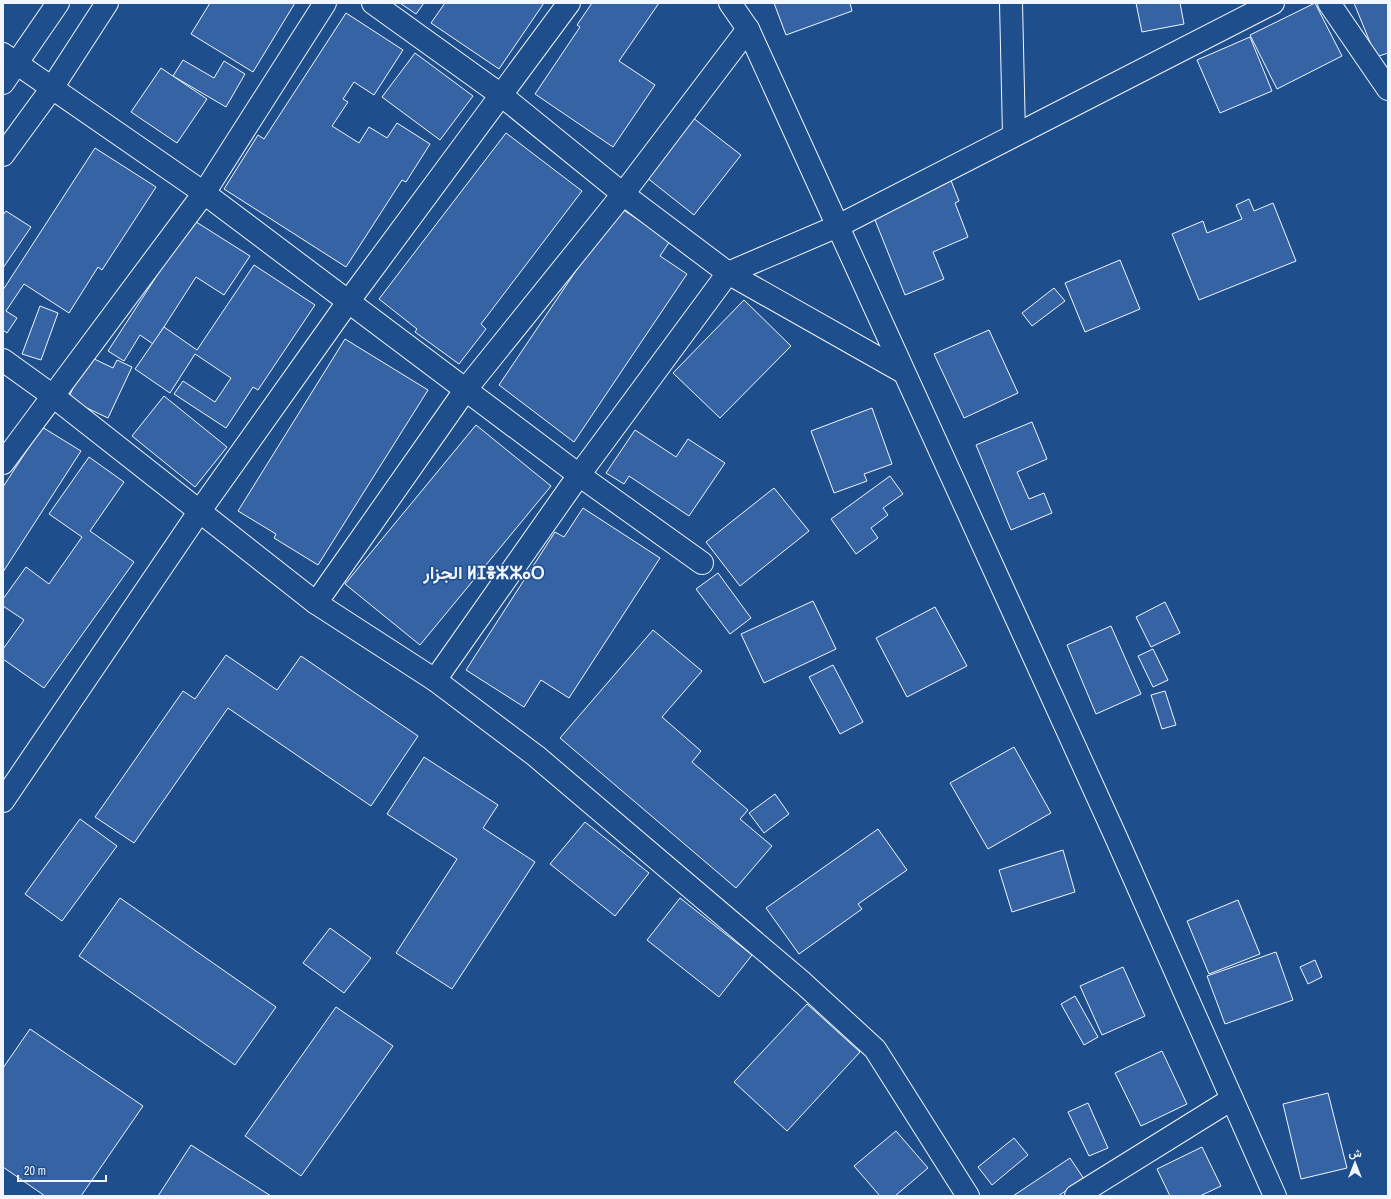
<svg xmlns="http://www.w3.org/2000/svg" width="1391" height="1199" viewBox="0 0 1391 1199" font-family="'Archivo Narrow',Vazirmatn,'Noto Sans Tifinagh',sans-serif">
<style>
.building{fill:#3563a3;stroke:#f2f6ff}
.lines{fill:none;stroke-linecap:round;stroke-linejoin:round}
.minor-casing{stroke:#f2f6ff;stroke-width:24}
.secondary-casing{stroke:#f2f6ff;stroke-width:24}
.minor{stroke:#1f4e8c;stroke-width:22}
.secondary{stroke:#1f4e8c;stroke-width:22}
.labels{text-anchor:middle;dominant-baseline:central;stroke-width:3;stroke-linejoin:round;paint-order:stroke}
.district-label{font-size:18px;font-weight:bold;fill:#f2f6ff;stroke:#1f4e8c}
</style>
<rect width="100%" height="100%" fill="#1f4e8c"/>
<g class="building">
<polygon points="210,3 295,3 253,72 191,34"/>
<polygon points="400,3 424,3 416,14"/>
<polygon points="445,3 544,3 499,69 431,23"/>
<polygon points="592,3 659,3 619,61 655,85 613,147 535,94 580,27 577,25"/>
<polygon points="774,3 850,3 852,11 786,35"/>
<polygon points="1136,3 1180,3 1184,24 1142,32"/>
<polygon points="1315,3 1342,56 1277,89 1250,35"/>
<polygon points="1354,3 1388,3 1388,53 1376,57"/>
<polygon points="346,13 403,50 374,95 354,82 343,99 348,102 332,126 359,143 369,127 387,138 397,123 430,144 406,182 402,180 346,267 224,189 258,135 264,139"/>
<polygon points="1250,37 1272,91 1220,113 1197,60"/>
<polygon points="415,53 473,96 440,140 382,97"/>
<polygon points="183,60 214,78 224,61 245,74 226,107 173,76"/>
<polygon points="161,68 207,99 177,143 131,112"/>
<polygon points="688,114 741,155 694,215 641,173"/>
<polygon points="506,133 582,191 481,324 486,329 459,364 415,332 417,329 379,299"/>
<polygon points="95,148 156,187 102,270 98,267 69,313 24,284 6,311 17,318 7,333 3,330 3,290"/>
<polygon points="950,178 959,201 955,203 968,237 933,252 944,279 905,295 871,210"/>
<polygon points="1249,199 1254,211 1273,203 1296,261 1199,300 1172,234 1203,221 1207,233 1242,219 1236,205"/>
<polygon points="619,207 670,241 660,256 687,274 574,442 499,385"/>
<polygon points="6,211 31,227 3,268 3,215"/>
<polygon points="193,220 250,256 224,295 196,277 153,344 140,335 124,361 108,351"/>
<polygon points="1120,260 1140,309 1085,332 1065,283"/>
<polygon points="254,265 315,305 258,390 253,387 226,428 174,394 183,381 215,402 231,378 195,354 170,393 135,369 164,327 197,350"/>
<polygon points="1054,288 1065,301 1032,326 1022,313"/>
<polygon points="744,300 791,346 720,418 673,373"/>
<polygon points="40,306 58,313 41,360 22,354"/>
<polygon points="989,330 1018,393 964,418 934,354"/>
<polygon points="345,339 428,390 318,565 274,538 276,534 238,511"/>
<polygon points="88,356 113,368 117,360 132,367 108,418 68,399"/>
<polygon points="164,396 227,447 195,487 132,436"/>
<polygon points="872,408 892,464 864,474 867,481 834,493 811,431"/>
<polygon points="1032,422 1047,459 1017,472 1029,499 1044,493 1052,513 1011,530 976,445"/>
<polygon points="476,425 551,486 420,645 345,584"/>
<polygon points="42,427 81,451 3,572 3,487"/>
<polygon points="635,430 676,457 688,439 725,463 689,516 629,476 624,484 606,473"/>
<polygon points="89,457 124,482 90,531 134,562 44,688 3,659 3,649 24,620 3,606 3,599 26,567 49,584 82,537 49,514"/>
<polygon points="890,476 903,494 883,508 888,515 871,528 878,538 856,554 831,519"/>
<polygon points="774,488 809,531 740,586 706,542"/>
<polygon points="583,508 660,558 569,698 541,680 524,707 466,670 555,532 564,537"/>
<polygon points="718,573 751,618 730,634 696,589"/>
<polygon points="813,601 836,649 764,683 741,634"/>
<polygon points="1165,602 1180,633 1151,647 1136,617"/>
<polygon points="935,607 967,666 907,697 876,638"/>
<polygon points="1111,626 1141,694 1096,714 1067,645"/>
<polygon points="653,630 702,671 662,717 701,751 692,762 748,810 740,819 772,846 736,888 560,738"/>
<polygon points="1153,649 1168,680 1153,687 1138,656"/>
<polygon points="226,655 277,690 301,656 418,736 371,806 228,708 134,843 95,817 183,691 195,699"/>
<polygon points="833,665 863,722 840,734 809,677"/>
<polygon points="1165,691 1176,725 1162,729 1151,695"/>
<polygon points="1014,747 1051,813 988,849 950,783"/>
<polygon points="424,757 498,805 483,828 535,862 452,989 396,953 457,859 387,814"/>
<polygon points="775,794 789,814 764,833 749,813"/>
<polygon points="80,819 117,846 62,921 25,894"/>
<polygon points="585,822 649,873 615,916 550,864"/>
<polygon points="878,829 907,870 858,904 862,909 799,954 766,908"/>
<polygon points="1063,850 1075,892 1012,912 999,870"/>
<polygon points="120,898 276,1007 235,1065 79,956"/>
<polygon points="680,898 752,955 719,997 647,940"/>
<polygon points="1238,900 1260,954 1209,974 1187,921"/>
<polygon points="330,928 371,958 344,993 303,963"/>
<polygon points="1276,952 1293,1000 1225,1024 1207,976"/>
<polygon points="1315,960 1322,977 1308,984 1300,967"/>
<polygon points="1123,967 1145,1016 1102,1035 1080,986"/>
<polygon points="1075,996 1098,1037 1084,1045 1061,1004"/>
<polygon points="807,1004 860,1052 787,1131 734,1082"/>
<polygon points="336,1007 393,1046 301,1176 245,1136"/>
<polygon points="30,1029 143,1106 81,1196 45,1196 3,1167 3,1068"/>
<polygon points="1162,1051 1187,1104 1141,1126 1115,1073"/>
<polygon points="1328,1093 1347,1168 1301,1179 1283,1104"/>
<polygon points="1088,1103 1108,1148 1089,1156 1068,1112"/>
<polygon points="896,1131 928,1168 895,1196 880,1196 854,1166"/>
<polygon points="1014,1138 1028,1155 992,1185 978,1167"/>
<polygon points="191,1145 271,1196 158,1196"/>
<polygon points="1202,1147 1221,1186 1200,1196 1170,1196 1157,1169"/>
<polygon points="1070,1158 1084,1179 1058,1196 1013,1196"/>
</g>
<g class="lines">
<defs>
<g id="minor">
<polyline points="373,3 501,95 623,194 728,273 903,372"/>
<polyline points="730,3 748,29 1115,835 1275,1196"/>
<polyline points="1011,3 1014,135"/>
<polyline points="1329,3 1388,89"/>
<polyline points="3,54 204,193 579,475 702,563"/>
<polyline points="3,360 53,396 316,603 435,680 536,756 803,983 875,1049 968,1196"/>
<polyline points="3,463 204,193 325,3"/>
<polyline points="316,603 466,389 623,194 748,29"/>
<polyline points="435,680 579,475 728,273 838,226 1273,3"/>
<polyline points="3,801 199,512 348,302 569,3"/>
<polyline points="1076,1196 1232,1099"/>
</g>
<g id="secondary">
<polyline points="3,83 58,3"/>
<polyline points="3,155 52,88 107,3"/>
</g>
</defs>
<use href="#minor" class="minor-casing"/>
<use href="#secondary" class="secondary-casing"/>
<use href="#minor" class="minor"/>
<use href="#secondary" class="secondary"/>
</g>
<g class="labels">
<g class="district-label">
<text x="484" y="572">الجزار ⵍⵊⴻⵣⵣⴰⵔ</text>
</g>
</g>
<rect width="1391" height="1199" fill="none" stroke="#f2f6ff" stroke-width="8"/>
<g transform="translate(1355 1163)" stroke="#1f4e8c" stroke-width="3" paint-order="stroke">
<path d="M0-3L7 15L0 10L-7 15Z" fill="#f2f6ff"/>
<text y="-6" font-size="11" font-weight="bold" text-anchor="middle" fill="#f2f6ff">ش</text>
</g>
<path d="M18 1175v6h88v-6" fill="none" stroke="#f2f6ff" stroke-width="2"/>
<text x="24" y="1175" font-size="12" fill="#f2f6ff" stroke="#1f4e8c" stroke-width="3" paint-order="stroke">20 m</text>
</svg>
